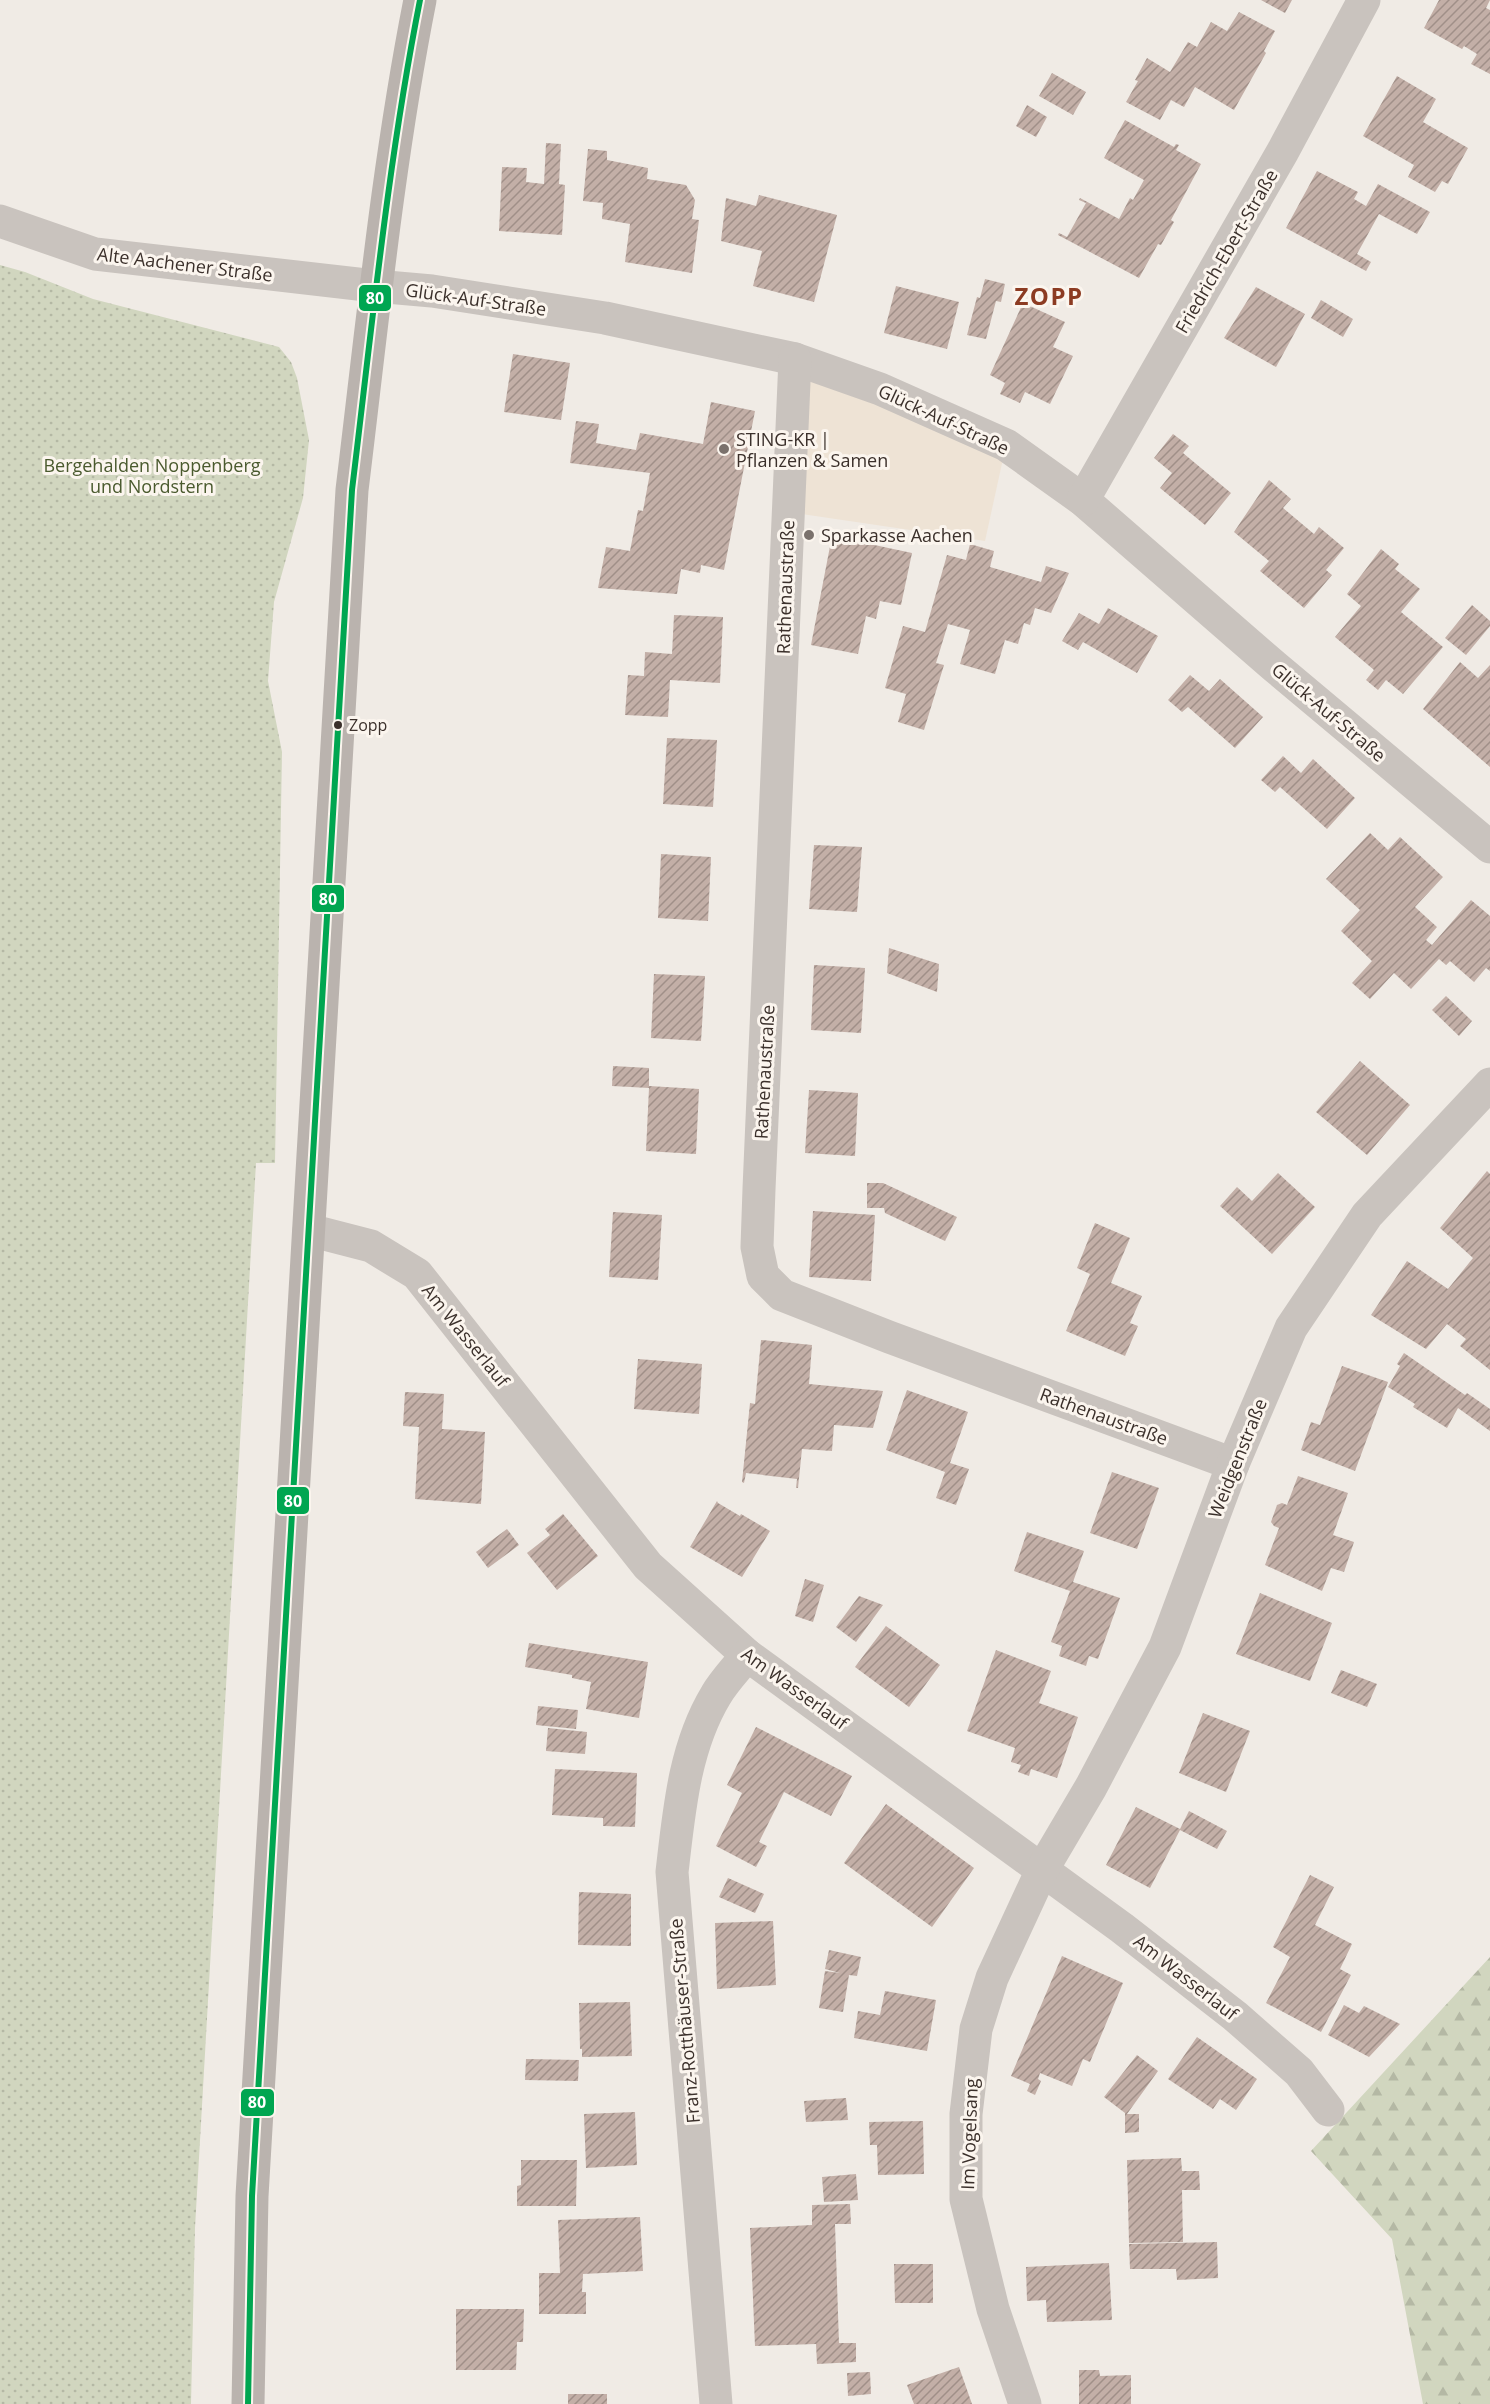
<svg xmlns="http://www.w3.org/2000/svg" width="1490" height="2404" viewBox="0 0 1490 2404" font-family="'Open Sans',sans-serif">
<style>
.forest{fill:url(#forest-firs)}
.park{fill:url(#park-dots)}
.plaza{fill:#eee3d5}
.building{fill:url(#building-hatch)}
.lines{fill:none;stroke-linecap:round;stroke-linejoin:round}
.minor{stroke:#c9c3be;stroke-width:33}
.tertiary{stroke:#c9c3be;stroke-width:33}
.secondary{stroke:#bab3ae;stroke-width:33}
.bus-1-casing{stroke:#fbf5ee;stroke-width:10}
.bus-1{stroke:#00a651;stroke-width:6}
.poi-dot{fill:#7a716c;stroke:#fbf5ee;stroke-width:2}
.bus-dot{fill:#3b302b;stroke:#fbf5ee;stroke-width:2}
.labels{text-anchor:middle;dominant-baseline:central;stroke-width:6;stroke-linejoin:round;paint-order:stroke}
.bus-label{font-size:16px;fill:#3b302b;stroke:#fbf5ee;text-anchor:start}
.street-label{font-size:18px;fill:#3b302b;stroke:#fbf5ee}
.poi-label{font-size:18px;fill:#3b302b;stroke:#fbf5ee;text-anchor:start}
.park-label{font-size:18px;fill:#4a5a2e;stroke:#fbf5ee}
.district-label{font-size:24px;font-weight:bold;letter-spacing:1.5px;fill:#8c3b22;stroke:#fbf5ee}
.line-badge{stroke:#fbf5ee;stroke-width:2}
.badge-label{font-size:16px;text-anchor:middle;font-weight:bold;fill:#fff}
</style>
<defs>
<pattern id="forest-firs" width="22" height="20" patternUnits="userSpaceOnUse" patternTransform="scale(1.5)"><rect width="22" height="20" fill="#d1d6bf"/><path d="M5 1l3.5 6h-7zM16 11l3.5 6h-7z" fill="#b4b8a4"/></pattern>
<pattern id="park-dots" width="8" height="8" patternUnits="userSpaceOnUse" patternTransform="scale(1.5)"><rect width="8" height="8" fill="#d1d6bf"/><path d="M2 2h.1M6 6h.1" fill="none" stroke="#b4b8a4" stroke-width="1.8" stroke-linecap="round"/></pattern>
<pattern id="building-hatch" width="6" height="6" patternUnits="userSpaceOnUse" patternTransform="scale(1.5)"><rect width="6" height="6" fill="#c3afa7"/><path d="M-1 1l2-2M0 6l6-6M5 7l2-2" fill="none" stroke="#a08f88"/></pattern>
</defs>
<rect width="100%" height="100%" fill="#f0ebe5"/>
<polygon class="forest" points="1490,1957 1490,2404 1423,2404 1392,2239 1311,2151"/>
<polygon class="park" points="0,265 25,272 93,299 279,347 291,362 297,378 309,440 303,498 274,602 268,681 282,752 275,1163 256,1163 195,2228 191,2404 0,2404"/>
<polygon class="plaza" points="795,359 1006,445 985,541 788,512"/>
<g class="building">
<polygon points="1261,0 1292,0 1285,13"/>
<polygon points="1439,0 1490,0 1486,8 1490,10 1490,74 1471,64 1477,54 1464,46 1462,49 1424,28"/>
<polygon points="1239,12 1275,31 1264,51 1266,53 1234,110 1195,87 1184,107 1171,100 1160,120 1126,102 1138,81 1135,80 1147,58 1170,72 1188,42 1197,47 1211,22 1227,31"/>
<polygon points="1052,73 1086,92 1073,115 1039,96"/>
<polygon points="1397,76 1436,99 1423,122 1468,148 1448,184 1442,181 1435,192 1408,177 1414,165 1363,136"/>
<polygon points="1027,105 1047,117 1036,137 1016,126"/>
<polygon points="1125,120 1174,147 1176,144 1179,145 1176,150 1201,164 1171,220 1174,222 1161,245 1158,244 1139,278 1058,235 1059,233 1067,237 1086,203 1079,200 1080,198 1119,219 1130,198 1133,200 1144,180 1104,158"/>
<polygon points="546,143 561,144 559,184 565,185 562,235 499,231 502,167 527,168 526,182 544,184"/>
<polygon points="588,149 607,151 607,160 648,168 647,179 686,185 695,200 692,219 699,220 692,273 625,262 630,224 602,219 603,203 583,201"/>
<polygon points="1317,171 1358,192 1354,199 1366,206 1378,184 1430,212 1417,234 1379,214 1357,254 1371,262 1366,271 1286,228"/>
<polygon points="759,195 837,215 814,302 753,286 762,251 721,241 726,198 756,206"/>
<polygon points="985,279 1005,284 1001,302 996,301 986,339 967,335 977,297 980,298"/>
<polygon points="896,286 959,302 947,349 884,333"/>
<polygon points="1256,287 1305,314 1276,367 1224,338"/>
<polygon points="1321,300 1353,319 1343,337 1311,318"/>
<polygon points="1023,303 1065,322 1053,347 1073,356 1050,404 1025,392 1020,403 1000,394 1005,383 990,375"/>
<polygon points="513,354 570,363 561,420 504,412"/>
<polygon points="711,402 755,411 724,570 701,565 700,573 681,569 677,594 598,588 606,547 630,551 638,510 643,511 650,473 570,463 576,421 599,424 596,443 636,450 640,433 703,444"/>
<polygon points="1173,434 1189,446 1183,453 1231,493 1205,525 1160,488 1172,473 1154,458"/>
<polygon points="1269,480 1291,499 1283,508 1314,534 1319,527 1344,548 1326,570 1332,575 1304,608 1260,571 1269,561 1234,532"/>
<polygon points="832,536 912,553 901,605 880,601 876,619 866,616 858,654 811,645"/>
<polygon points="970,544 994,551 990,567 1041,582 1046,566 1069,573 1051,613 1035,608 1030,625 1024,623 1018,644 1005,640 995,674 960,664 970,630 948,624 936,663 944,665 924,730 898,722 906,694 885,688 903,626 925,632 947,555 966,560"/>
<polygon points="1381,549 1399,564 1395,569 1420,589 1401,612 1443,647 1403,694 1386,680 1378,690 1366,680 1374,670 1335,637 1361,606 1347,594"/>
<polygon points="1472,605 1490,621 1490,626 1466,655 1445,638"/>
<polygon points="1108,608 1158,636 1137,673 1083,642 1078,650 1062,641 1079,613 1099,624"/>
<polygon points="674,615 723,617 720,683 670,680 668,717 625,715 628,675 644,676 645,652 672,654"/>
<polygon points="1460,662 1478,678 1490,665 1490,767 1423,709"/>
<polygon points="1190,675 1209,691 1220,679 1263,717 1235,748 1188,707 1182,712 1168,700"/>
<polygon points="667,738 717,740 713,807 663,804"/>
<polygon points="1283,756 1301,773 1313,759 1355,798 1327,829 1280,787 1275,792 1261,780"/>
<polygon points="1370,833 1388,850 1400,837 1443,877 1415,907 1437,927 1426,940 1432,945 1471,900 1490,916 1490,971 1486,968 1474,982 1450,961 1446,965 1439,959 1411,989 1394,973 1370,999 1352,983 1372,961 1341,931 1360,910 1326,879"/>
<polygon points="814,845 862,847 857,912 809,909"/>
<polygon points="661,854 711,857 708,921 658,918"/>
<polygon points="889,948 939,964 937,992 887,973"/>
<polygon points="814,965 865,968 861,1033 811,1030"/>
<polygon points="654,974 705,976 701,1041 651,1038"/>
<polygon points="1446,996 1472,1021 1459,1036 1432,1010"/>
<polygon points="1360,1061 1410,1105 1367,1155 1316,1112"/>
<polygon points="613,1066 649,1068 649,1086 699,1089 696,1154 646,1151 649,1088 612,1086"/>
<polygon points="809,1090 858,1093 855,1156 805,1153"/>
<polygon points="1487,1171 1490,1174 1490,1370 1460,1346 1466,1339 1447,1324 1426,1349 1371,1315 1407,1261 1448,1289 1473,1258 1440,1228"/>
<polygon points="1278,1173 1315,1207 1272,1254 1220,1206 1237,1187 1252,1201"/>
<polygon points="867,1183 883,1183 957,1217 945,1241 885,1213 884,1208 867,1208"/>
<polygon points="813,1211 875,1215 871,1281 809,1277"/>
<polygon points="613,1212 662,1215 658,1280 609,1277"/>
<polygon points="1095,1223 1130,1238 1111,1283 1142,1296 1130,1323 1138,1326 1125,1356 1066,1331 1090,1274 1077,1268"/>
<polygon points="761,1340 812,1345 809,1384 883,1391 873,1428 834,1425 832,1451 802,1449 798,1488 796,1488 797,1479 746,1473 744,1483 742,1482 750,1403 755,1404"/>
<polygon points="1404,1353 1465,1395 1467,1393 1490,1409 1490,1431 1458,1408 1447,1428 1413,1407 1415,1404 1388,1387 1400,1366 1397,1364"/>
<polygon points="638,1359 702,1364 699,1414 634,1409"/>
<polygon points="1342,1366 1388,1382 1355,1471 1301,1450 1311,1422 1320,1425"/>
<polygon points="907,1390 968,1412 950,1463 969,1469 956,1505 936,1498 945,1472 886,1450"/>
<polygon points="405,1392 444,1394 442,1429 485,1432 481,1504 415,1499 419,1427 403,1426"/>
<polygon points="1112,1472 1159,1488 1137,1549 1090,1533"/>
<polygon points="1298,1476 1348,1493 1333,1535 1354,1542 1344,1572 1331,1568 1322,1591 1265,1565 1279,1528 1274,1526 1271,1522 1277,1505 1282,1503 1287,1505"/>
<polygon points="717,1501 718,1503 740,1516 741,1514 770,1531 742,1577 690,1547"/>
<polygon points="563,1514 598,1556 557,1590 527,1553 550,1535 545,1529"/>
<polygon points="507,1529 519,1545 488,1568 476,1552"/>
<polygon points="1027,1532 1084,1551 1073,1582 1120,1598 1098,1659 1089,1656 1086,1666 1059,1656 1062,1646 1051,1642 1070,1591 1014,1571"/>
<polygon points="805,1579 824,1585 813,1622 795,1616"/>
<polygon points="1260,1593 1332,1623 1310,1681 1236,1654"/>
<polygon points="859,1596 883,1605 856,1642 836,1627"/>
<polygon points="886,1626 940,1665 909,1707 855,1667"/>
<polygon points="529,1643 648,1662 639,1718 586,1709 591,1682 572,1678 572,1675 525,1667"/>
<polygon points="996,1650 1051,1671 1039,1703 1078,1717 1057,1778 1031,1769 1029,1776 1018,1772 1021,1765 1011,1762 1015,1748 967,1731"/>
<polygon points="1341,1670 1377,1684 1367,1707 1331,1693"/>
<polygon points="538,1706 578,1710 576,1729 536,1725"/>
<polygon points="1203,1713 1250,1731 1226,1792 1179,1773"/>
<polygon points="756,1727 852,1776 831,1816 784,1792 759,1842 767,1846 756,1867 716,1846 742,1793 727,1785"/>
<polygon points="548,1728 587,1732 585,1754 546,1751"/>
<polygon points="555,1769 637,1773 635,1827 603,1826 603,1818 552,1815"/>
<polygon points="886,1804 974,1868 932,1927 844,1863"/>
<polygon points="1136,1807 1180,1829 1189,1811 1227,1831 1217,1849 1180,1830 1150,1888 1106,1865"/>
<polygon points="1310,1875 1334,1887 1315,1925 1352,1944 1340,1969 1351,1975 1321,2032 1266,2003 1290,1957 1273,1947"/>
<polygon points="728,1878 764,1894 755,1913 719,1897"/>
<polygon points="579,1892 631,1894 631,1946 578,1945"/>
<polygon points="773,1921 776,1985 717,1989 715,1923"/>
<polygon points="829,1950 861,1957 857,1976 849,1975 843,2012 819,2008 825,1971 840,1973 825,1969"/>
<polygon points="1062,1956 1123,1983 1090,2062 1083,2059 1072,2086 1040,2073 1038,2079 1041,2081 1035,2095 1027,2091 1030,2084 1011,2076"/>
<polygon points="885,1991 936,2000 927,2051 854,2038 858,2011 880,2015"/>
<polygon points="630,2002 632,2056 582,2057 582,2049 580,2049 579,2003"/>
<polygon points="1344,2005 1359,2013 1364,2006 1400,2024 1369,2057 1328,2035"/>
<polygon points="1197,2037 1257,2079 1236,2110 1220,2099 1213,2109 1168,2079"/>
<polygon points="1137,2055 1158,2071 1127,2114 1139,2114 1139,2132 1125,2133 1125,2113 1104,2097"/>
<polygon points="526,2059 579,2060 578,2081 525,2080"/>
<polygon points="846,2098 848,2120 806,2122 804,2101"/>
<polygon points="635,2112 637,2165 586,2168 584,2114"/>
<polygon points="923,2121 924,2174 878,2175 877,2145 870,2145 869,2122"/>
<polygon points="1181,2158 1182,2171 1199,2171 1200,2190 1182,2190 1183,2242 1129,2243 1127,2160"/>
<polygon points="521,2160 577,2160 576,2206 517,2206 517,2186 521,2185"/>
<polygon points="856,2174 858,2200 824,2202 822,2177"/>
<polygon points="850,2204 851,2224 835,2224 839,2343 856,2343 856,2362 817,2364 816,2344 755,2346 750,2228 812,2225 812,2205"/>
<polygon points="640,2217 643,2271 583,2274 582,2292 586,2292 586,2314 539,2314 539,2273 560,2273 558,2220"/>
<polygon points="1217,2242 1218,2278 1177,2280 1176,2269 1130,2269 1129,2244"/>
<polygon points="1109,2263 1112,2320 1047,2322 1046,2300 1027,2301 1026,2267"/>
<polygon points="894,2264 933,2264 933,2303 895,2303"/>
<polygon points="456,2309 524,2309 523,2342 517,2342 516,2370 456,2370"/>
<polygon points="959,2367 972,2404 914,2404 907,2385"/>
<polygon points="1079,2370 1099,2370 1100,2376 1131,2375 1131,2404 1079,2404"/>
<polygon points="870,2372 871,2394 848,2396 847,2373"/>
<rect x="568" y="2394" width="39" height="10"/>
</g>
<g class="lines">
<g class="minor">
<polyline points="375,286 432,291 605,318 795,359 880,389 1006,445 1083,500 1274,666 1490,847"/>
<polyline points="795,359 759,1189 757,1247 763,1276 782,1295 889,1337 1233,1464"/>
<polyline points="1083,500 1283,151 1364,0"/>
<polyline points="309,1230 371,1246 417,1274 648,1566 747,1655 1122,1928 1235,2016 1299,2072 1328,2110"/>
<path d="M716,2404L672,1872C679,1812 684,1748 716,1695C724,1681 737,1668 747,1655"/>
<polyline points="1025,2404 993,2309 966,2199 966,2114 976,2029 992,1978 1042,1870 1091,1787 1165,1647 1233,1464 1291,1328 1367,1215 1490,1084"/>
</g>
<polyline class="tertiary" points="0,221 95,254 375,286"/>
<path class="secondary" d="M248,2404L252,2196L352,490C372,326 388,162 420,0"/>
<defs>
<path id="bus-1" d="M248,2404L252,2196L352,490C372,326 388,162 420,0"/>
</defs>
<use href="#bus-1" class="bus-1-casing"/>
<use href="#bus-1" class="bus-1"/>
</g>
<g class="poi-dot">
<circle cx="724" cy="449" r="6"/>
<circle cx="809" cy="535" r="6"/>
</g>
<circle class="bus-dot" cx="338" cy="725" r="5"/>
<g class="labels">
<g class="bus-label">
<text x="349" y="725">Zopp</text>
</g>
<g class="street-label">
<text transform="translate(1226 251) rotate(-60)">Friedrich-Ebert-Straße</text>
<text transform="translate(185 264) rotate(7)">Alte Aachener Straße</text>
<text transform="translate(476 299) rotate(8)">Glück-Auf-Straße</text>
<text transform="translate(944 419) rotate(25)">Glück-Auf-Straße</text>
<text transform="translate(785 587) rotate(-88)">Rathenaustraße</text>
<text transform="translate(1329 712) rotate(40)">Glück-Auf-Straße</text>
<text transform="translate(764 1072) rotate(-87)">Rathenaustraße</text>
<text transform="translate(466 1335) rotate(51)">Am Wasserlauf</text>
<text transform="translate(1104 1416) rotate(20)">Rathenaustraße</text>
<text transform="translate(1237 1458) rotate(-68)">Weidgenstraße</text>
<text transform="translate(795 1688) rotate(36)">Am Wasserlauf</text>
<text transform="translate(1186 1977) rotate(38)">Am Wasserlauf</text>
<text transform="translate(684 2021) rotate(-95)">Franz-Rotthäuser-Straße</text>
<text transform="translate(969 2134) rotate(-88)">Im Vogelsang</text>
</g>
<g class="poi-label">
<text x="736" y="439">STING-KR |<tspan x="736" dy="21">Pflanzen &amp; Samen</tspan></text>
<text x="821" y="535">Sparkasse Aachen</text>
</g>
<g class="park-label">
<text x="152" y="465">Bergehalden Noppenberg<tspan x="152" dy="21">und Nordstern</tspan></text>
</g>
<g class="district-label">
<text x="1049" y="295">ZOPP</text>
</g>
</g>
<g class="line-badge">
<rect x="358" y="284" width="34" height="28" rx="6" fill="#00a651"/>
<rect x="311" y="884" width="34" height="29" rx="6" fill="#00a651"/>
<rect x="276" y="1486" width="34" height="29" rx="6" fill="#00a651"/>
<rect x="240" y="2088" width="35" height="29" rx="6" fill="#00a651"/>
</g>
<g class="badge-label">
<text x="375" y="304">80</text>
<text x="328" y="905">80</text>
<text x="293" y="1507">80</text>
<text x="257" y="2108">80</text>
</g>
</svg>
